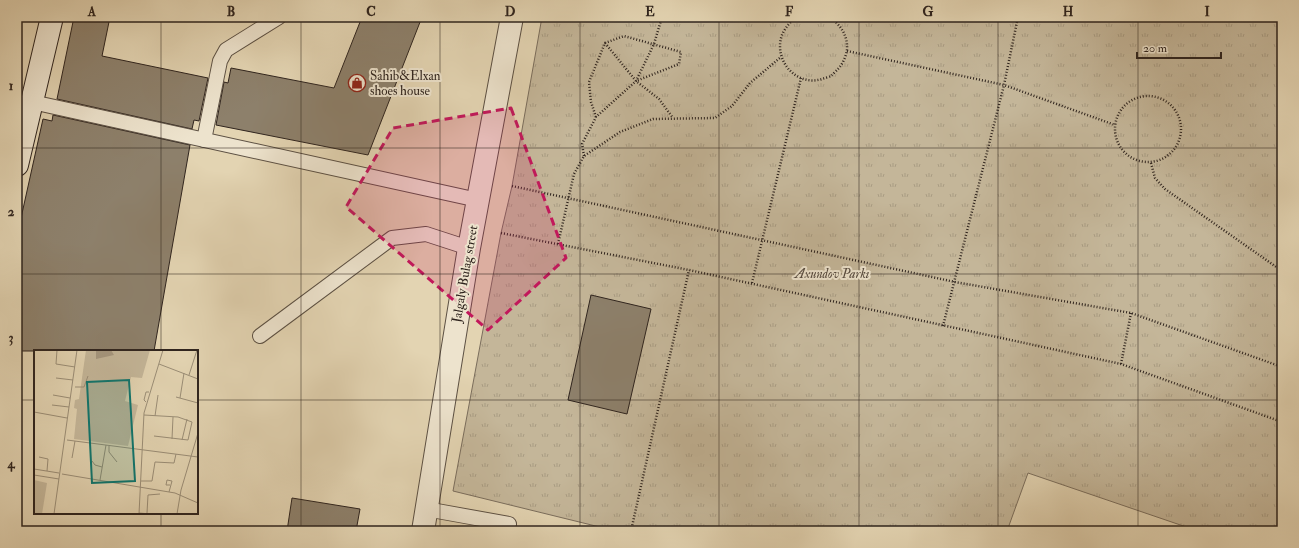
<svg xmlns="http://www.w3.org/2000/svg" width="1299" height="548" viewBox="0 0 1299 548" font-family="'IM FELL Double Pica',serif">
<style>
.park{fill:url(#park-tufts);stroke:#7a6d5c}
.building{fill:#8d806b;stroke:#2f241e}
.lines{fill:none;stroke-linecap:round;stroke-linejoin:round}
.lane-casing{stroke:#5c5043;stroke-width:16}
.street-casing{stroke:#5c5043;stroke-width:24}
.secondary-casing{stroke:#2f241e;stroke-width:24}
.path{stroke:#2f241e;stroke-width:2.5;stroke-dasharray:1 2;stroke-linecap:butt}
.lane{stroke:#ede3cd;stroke-width:14}
.street{stroke:#ede3cd;stroke-width:22}
.secondary{stroke:#ede3cd;stroke-width:22}
.marked{fill:#c2185b;fill-opacity:0.2;stroke:#c2185b;stroke-width:3;stroke-dasharray:8 5;stroke-linejoin:round}
.grid{fill:none;stroke:#2f241e;stroke-width:1;stroke-opacity:0.55}
.labels{text-anchor:middle;dominant-baseline:central;stroke-width:4;stroke-linejoin:round;paint-order:stroke}
.poi-label{font-size:13px;fill:#2f241e;stroke:#ede3cd;text-anchor:start}
.street-label{font-size:13px;fill:#2f241e;stroke:#ede3cd}
.park-label{font-size:13px;font-style:italic;fill:#54483d;stroke:#ede3cd}
.inset-road{fill:none;stroke:#9b8e77;stroke-width:1}
.view{fill:#0f766e;fill-opacity:0.15;stroke:#0f766e;stroke-width:2}
.inset-edge{fill:none;stroke:#2f241e;stroke-width:2}
.neatline{fill:none;stroke:#2f241e;stroke-width:1.5}
.grid-label{font-size:13px;text-anchor:middle;font-weight:bold;fill:#2f241e}
</style>
<defs>
<pattern id="park-tufts" width="24" height="20" patternUnits="userSpaceOnUse"><rect width="24" height="20" fill="#c4b699"/><path d="M3 7l-1-3M5 7V3M7 7l1-3M15 17l-1-3M17 17v-4M19 17l1-3" fill="none" stroke="#a99c83"/></pattern>
</defs>
<rect width="100%" height="100%" fill="#e3d4b2"/>
<filter id="stains"><feTurbulence type="fractalNoise" baseFrequency=".005" numOctaves="4"/><feColorMatrix values="0 0 0 0 .2 0 0 0 0 .09 0 0 0 0 .02 0 0 0 .5 -.17"/></filter>
<radialGradient id="worn" r=".72"><stop offset=".6" stop-color="#630" stop-opacity="0"/><stop offset="1" stop-color="#630" stop-opacity=".3"/></radialGradient>
<polygon class="park" points="542,17 1282,17 1282,531 1198,531 1028,473 1007,531 616,531 453,491 501,233 512,186"/>
<g class="building">
<polygon points="74,17 110,17 102,56 208,78 199,121 194,120 192,129 57,99"/>
<polygon points="362,17 422,17 368,155 216,125 224,82 228,83 231,68 334,88"/>
<polygon points="53,115 190,145 154,351 17,351 17,236 43,119 52,121"/>
<polygon points="591,295 651,309 627,414 568,400"/>
<polygon points="292,498 360,509 356,531 287,531"/>
</g>
<g class="lines">
<defs>
<g id="lane">
<polyline points="32,102 478,200"/>
<polyline points="204,140 220,61 226,50 279,17"/>
<polyline points="260,336 392,238 426,234 469,248"/>
<polyline points="426,509 509,524"/>
</g>
<polyline id="street" points="423,531 469,248 512,17"/>
<polyline id="secondary" points="17,165 52,17"/>
</defs>
<use href="#lane" class="lane-casing"/>
<use href="#street" class="street-casing"/>
<use href="#secondary" class="secondary-casing"/>
<g class="path">
<path d="M798,17C791,20 785,28 782,35C773,60 796,87 822,79C825,78 829,77 831,76C833,74 836,71 838,69C842,65 846,57 847,50C848,35 840,24 829,17"/>
<polyline points="605,43 636,81 659,99 673,118"/>
<polyline points="847,51 1004,85 1115,125"/>
<circle cx="1148" cy="129" r="33"/>
<polyline points="596,117 591,102 589,82 605,43 624,36 681,52 679,64 636,81"/>
<polyline points="584,156 582,144 596,117 636,81 654,44 662,17"/>
<polyline points="1151,163 1155,178 1165,189 1282,271"/>
<polyline points="512,186 955,282 1131,313 1282,367"/>
<polyline points="501,233 689,270 1121,364 1282,422"/>
<polyline points="558,244 574,174 584,156 620,132 653,119 715,118 732,106 750,83 781,57"/>
<polyline points="752,283 801,78"/>
<polyline points="943,326 1004,85 1018,17"/>
<polyline points="1121,364 1131,313"/>
<polyline points="631,531 689,270"/>
</g>
<use href="#lane" class="lane"/>
<use href="#street" class="street"/>
<use href="#secondary" class="secondary"/>
</g>
<path class="marked" d="M511,108L566,258L488,330L346,207L393,128Z"/>
<path class="grid" d="M161,17V351M301,17V531M440,17V531M580,17V531M719,17V531M859,17V531M998,17V531M1138,17V531M17,148H1282M17,274H1282M17,400H35M197,400H1282M161,513V531"/>
<defs>
<symbol id="shop-ring" viewBox="-11 -11 22 22"><circle r="9.5" fill="#ede3cd" stroke="#8f2418" stroke-width="1.5"/><path d="M-5-2.5h2.3a2.7 3.5 0 0 1 5.4 0H5L5.5 6h-11ZM-1.5-2.5h3a1.5 2.3 0 0 0-3 0Z" fill="#8f2418"/></symbol>
</defs>
<g fill-rule="evenodd">
<use href="#shop-ring" x="347" y="73" width="20" height="20"/>
</g>
<g class="labels">
<g class="poi-label">
<text x="370" y="76">Sahib&amp;Elxan<tspan x="370" dy="15">shoes house</tspan></text>
</g>
<g class="street-label">
<text transform="translate(465 274) rotate(-80)">Jalgaly Bulag street</text>
</g>
<g class="park-label">
<text x="832" y="274">Axundov Parkı</text>
</g>
</g>
<g transform="translate(34 350)">
<rect width="164" height="164" fill="#e3d4b2"/>
<path d="M0,130L13,133L8,164H0Z" fill="#c4b699"/>
<path d="M52,0H116L108,28L97,27L91,51L104,55L94,96L40,89L43,59L40,58L41,50L45,49Z" fill="#c4b699"/>
<path d="M62,0H77L80,5L62,9Z" fill="#a69880"/>
<path class="inset-road" d="M23,0L22,14L41,17M125,14L164,29M155,25L163,0M22,28L39,30M41,37H50L54,26M19,45L36,48M142,47L164,53M146,48L150,23M112,52L110,50L112,42H115M18,55L35,57M0,62L33,68M110,65L144,67L158,72L154,90L120,86M121,66L124,45M138,89L139,67M33,90L164,107M148,90L153,69M75,96V102L83,112M5,107L14,109L13,121M38,108L41,91M58,111L61,115L68,117M0,119L25,123M28,124L141,143L164,153M0,125L25,129M66,130L72,95M107,131H118L121,112L140,113L142,104M135,142L138,131L133,130L132,135H136M105,163L117,164M113,163L114,145L126,144M20,164L43,0M105,164L110,63L129,0M143,164L147,140L164,83"/>
<path class="view" d="M95,30L101,131L58,133L53,32Z"/>
<rect width="164" height="164" class="inset-edge"/>
</g>
<rect width="1299" height="548" fill="none" stroke="#e3d4b2" stroke-width="44"/>
<path d="M1137 52v6h84v-6" fill="none" stroke="#2f241e" stroke-width="2"/>
<text x="1143" y="52" font-size="12" fill="#2f241e" stroke="#ede3cd" stroke-width="3" paint-order="stroke">20 m</text>
<rect x="22" y="22" width="1255" height="504" class="neatline"/>
<g class="grid-label">
<text x="92" y="16">A</text>
<text x="231" y="16">B</text>
<text x="371" y="16">C</text>
<text x="510" y="16">D</text>
<text x="650" y="16">E</text>
<text x="789" y="16">F</text>
<text x="928" y="16">G</text>
<text x="1068" y="16">H</text>
<text x="1207" y="16">I</text>
<text x="11" y="90">1</text>
<text x="11" y="216">2</text>
<text x="11" y="342">3</text>
<text x="11" y="468">4</text>
</g>
<rect width="100%" height="100%" filter="url(#stains)"/>
<rect width="100%" height="100%" fill="url(#worn)"/>
</svg>
